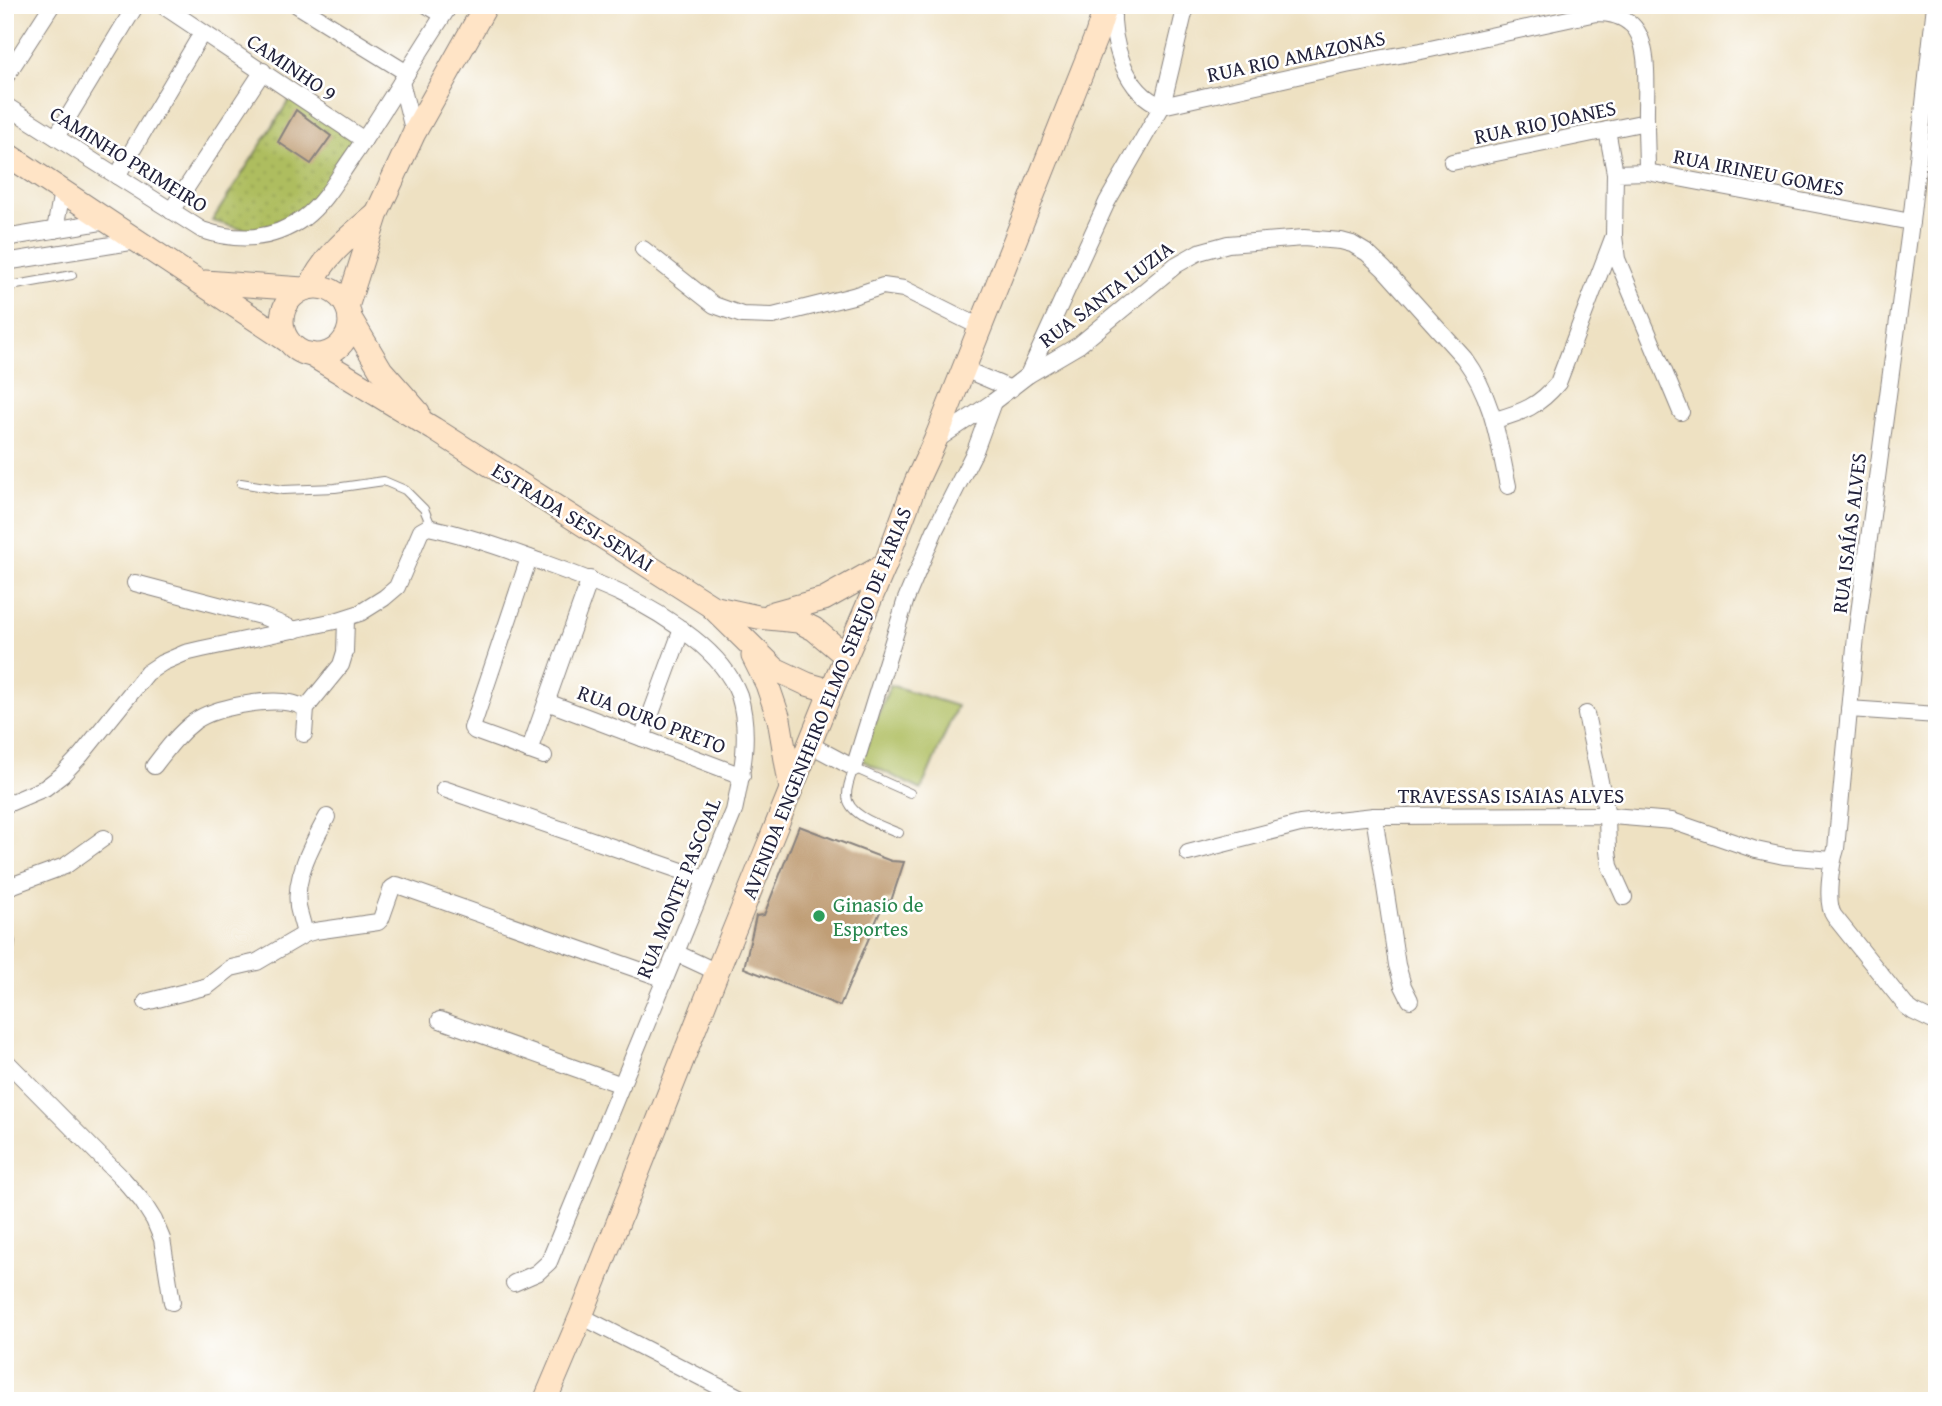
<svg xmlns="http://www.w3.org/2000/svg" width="1942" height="1406" viewBox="0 0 1942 1406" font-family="'Gentium Book Plus',serif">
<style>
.park{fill:url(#park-dots);stroke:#68704d;stroke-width:2}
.pitch{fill:#aebd5f;stroke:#68704d;stroke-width:2}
.building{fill:#c09e76}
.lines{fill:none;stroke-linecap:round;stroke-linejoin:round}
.lane-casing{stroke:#88827e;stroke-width:10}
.street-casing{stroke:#88827e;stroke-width:18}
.secondary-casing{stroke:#88827e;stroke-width:25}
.lane{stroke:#fff;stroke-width:8}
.street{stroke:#fff;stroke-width:16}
.secondary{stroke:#ffe4c6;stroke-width:23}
.leisure-dot{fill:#2e9e5b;stroke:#fff;stroke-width:2.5}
.labels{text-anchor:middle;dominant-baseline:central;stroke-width:5;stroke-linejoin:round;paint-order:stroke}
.street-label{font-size:21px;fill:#22223b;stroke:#fff}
.leisure-label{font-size:21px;fill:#27864d;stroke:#fff;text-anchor:start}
</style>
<defs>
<pattern id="park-dots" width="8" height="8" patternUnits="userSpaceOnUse" patternTransform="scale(1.75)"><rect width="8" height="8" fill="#aebd5f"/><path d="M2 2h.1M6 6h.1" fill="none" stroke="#95a253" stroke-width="1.8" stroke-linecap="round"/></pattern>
</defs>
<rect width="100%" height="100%" fill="#fff"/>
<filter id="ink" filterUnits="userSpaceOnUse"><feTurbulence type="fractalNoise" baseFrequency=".0143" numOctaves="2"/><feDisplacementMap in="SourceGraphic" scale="14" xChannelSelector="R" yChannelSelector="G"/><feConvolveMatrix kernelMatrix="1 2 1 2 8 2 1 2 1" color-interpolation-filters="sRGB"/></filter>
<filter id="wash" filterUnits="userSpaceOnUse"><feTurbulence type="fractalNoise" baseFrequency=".00686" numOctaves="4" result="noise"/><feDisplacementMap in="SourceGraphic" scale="28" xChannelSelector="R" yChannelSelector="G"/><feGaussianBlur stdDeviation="1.57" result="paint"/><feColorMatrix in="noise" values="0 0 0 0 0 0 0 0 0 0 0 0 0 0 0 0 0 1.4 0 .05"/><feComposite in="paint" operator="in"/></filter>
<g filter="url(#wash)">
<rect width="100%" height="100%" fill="#eee1c2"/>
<polygon class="park" points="290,99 356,141 304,213 268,228 245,230 212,221"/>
<polygon class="pitch" points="890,685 957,706 921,790 861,760"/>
<g id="blocks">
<g class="building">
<polygon points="296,110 331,136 311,164 278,142"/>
<polygon points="799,826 891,861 904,862 891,901 885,900 840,1006 744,968 756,916 764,915"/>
</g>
</g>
</g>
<g filter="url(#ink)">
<use href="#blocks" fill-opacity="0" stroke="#88827e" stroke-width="2"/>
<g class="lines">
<defs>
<g id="lane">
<polyline points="5,287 72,275"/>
<polyline points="241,483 283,490 335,488 384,481 405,490 424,509 432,528"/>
<path d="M899,833C883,826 847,816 847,795C847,786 851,776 854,768L910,793"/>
</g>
<g id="street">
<polyline points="162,5 364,140"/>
<polyline points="297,5 407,73"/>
<polyline points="427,5 443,15"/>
<path d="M1113,5C1111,42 1125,93 1162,106"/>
<path d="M1935,5L1911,222L1856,636L1836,849C1831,864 1825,903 1834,916L1906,1006L1914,1012L1937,1023"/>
<polyline points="5,78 52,5"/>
<polyline points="401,82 414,133"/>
<path d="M5,105L202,230C238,242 271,241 304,218C324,203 337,179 351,159C386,109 416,56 450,5"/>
<path d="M1162,106L1346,65L1421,51L1596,13C1609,13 1622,15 1632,25C1652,44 1645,96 1646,122C1646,138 1647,155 1647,172"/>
<polyline points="1607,130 1615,173"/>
<polyline points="56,137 136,5"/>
<polyline points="1452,162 1646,122"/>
<polyline points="117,176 202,33"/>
<polyline points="171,211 263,71"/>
<polyline points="55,230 62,191"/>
<polyline points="5,238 107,221"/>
<polyline points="643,249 714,305 742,315 773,316 853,296 883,286 904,289 980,327"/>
<polyline points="5,262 137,241"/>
<polyline points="964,369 1011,389"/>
<polyline points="1028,375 1107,202 1162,106 1186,5"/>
<polyline points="1681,412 1617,259 1614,236 1615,173 1647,172 1911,222"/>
<path d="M1495,420C1523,412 1539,406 1558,383L1613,238"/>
<path d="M935,441L993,402L1028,375L1079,345L1176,265L1199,252L1228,244L1304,238L1341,241L1352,244L1367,253L1384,269L1464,358C1493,398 1498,439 1508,486"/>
<polyline points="529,558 472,728 475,731 544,756"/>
<polyline points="135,583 264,617 295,630"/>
<polyline points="547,702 742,776"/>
<polyline points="1849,709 1937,715"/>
<polyline points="1586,714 1607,815 1608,851 1610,866 1624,897"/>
<polyline points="304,734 306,708 341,665 345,652 346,619"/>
<polyline points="642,738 682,629"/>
<polyline points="809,744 854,768 906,599 935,530 975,451 993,402"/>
<polyline points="529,751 590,579"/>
<path d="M154,766C167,749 178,734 195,721C215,707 267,698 291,703C296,704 301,706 306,708"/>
<polyline points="444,789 705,879"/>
<path d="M5,805L45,788L62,775L81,755L147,673L162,663L185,653L202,649L335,621L360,613L384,598L397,587L421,531L428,527C462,534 497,546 530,558C590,580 642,597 693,638C712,653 730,671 739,695C751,734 742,773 734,811L549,1262L537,1273L514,1283"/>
<polyline points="1374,816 1397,965 1403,986 1410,1000"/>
<polyline points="1188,853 1300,824 1374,816 1600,815 1672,821 1756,850 1784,856 1832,860"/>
<polyline points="5,888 65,866 104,838"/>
<path d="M305,934C303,925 300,916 298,907C294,876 313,843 327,817"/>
<polyline points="5,938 7,942 5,956"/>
<polyline points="676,953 717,972"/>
<polyline points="146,1002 208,986 231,968 257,962 305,934 315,931 378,922 381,919 392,888 397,885 665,979"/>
<polyline points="440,1020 622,1085"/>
<polyline points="5,1060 122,1178 142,1201 154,1220 162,1239 172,1302"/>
<polyline points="581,1316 747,1401"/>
</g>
<g id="secondary">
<polyline points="5,153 288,341"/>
<polyline points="205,282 303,289"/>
<path d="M310,287C324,256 351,235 377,213"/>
<circle cx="316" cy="321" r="34"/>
<polyline points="347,307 377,213 414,133 486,5"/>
<polyline points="350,318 381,370 418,412"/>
<polyline points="310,354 434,429 711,606 775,669 807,684 831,691"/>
<polyline points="712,607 758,617 798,621 814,629 846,656"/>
<polyline points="773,613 824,599 885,565"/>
<polyline points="753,656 767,684 779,719 791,789"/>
<polyline points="545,1401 581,1316 717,972 831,691 885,565 916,482 935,441 1097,34 1106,5"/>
</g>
</defs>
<use href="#lane" class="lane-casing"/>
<use href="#street" class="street-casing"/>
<use href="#secondary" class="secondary-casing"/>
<use href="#lane" class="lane"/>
<use href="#street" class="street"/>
<use href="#secondary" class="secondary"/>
</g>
</g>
<circle class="leisure-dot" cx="819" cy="916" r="7"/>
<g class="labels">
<g class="street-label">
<text transform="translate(1296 56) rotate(-12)">RUA RIO AMAZONAS</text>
<text transform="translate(292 67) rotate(34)">CAMINHO 9</text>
<text transform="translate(1545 122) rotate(-12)">RUA RIO JOANES</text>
<text transform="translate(129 159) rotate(32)">CAMINHO PRIMEIRO</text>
<text transform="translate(1759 172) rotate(11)">RUA IRINEU GOMES</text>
<text transform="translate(1106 294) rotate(-37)">RUA SANTA LUZIA</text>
<text transform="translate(573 517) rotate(32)">ESTRADA SESI-SENAI</text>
<text transform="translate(1849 533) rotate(-83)">RUA ISAÍAS ALVES</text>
<text transform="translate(826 703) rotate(-68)">AVENIDA ENGENHEIRO ELMO SEREJO DE FARIAS</text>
<text transform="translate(652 719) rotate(21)">RUA OURO PRETO</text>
<text x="1511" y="795">TRAVESSAS ISAIAS ALVES</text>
<text transform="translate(678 888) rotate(-68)">RUA MONTE PASCOAL</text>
</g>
<g class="leisure-label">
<text x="833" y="904">Ginasio de<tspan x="833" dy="24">Esportes</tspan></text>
</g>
</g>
<rect width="1942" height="1406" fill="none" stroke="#fff" stroke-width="28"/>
</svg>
